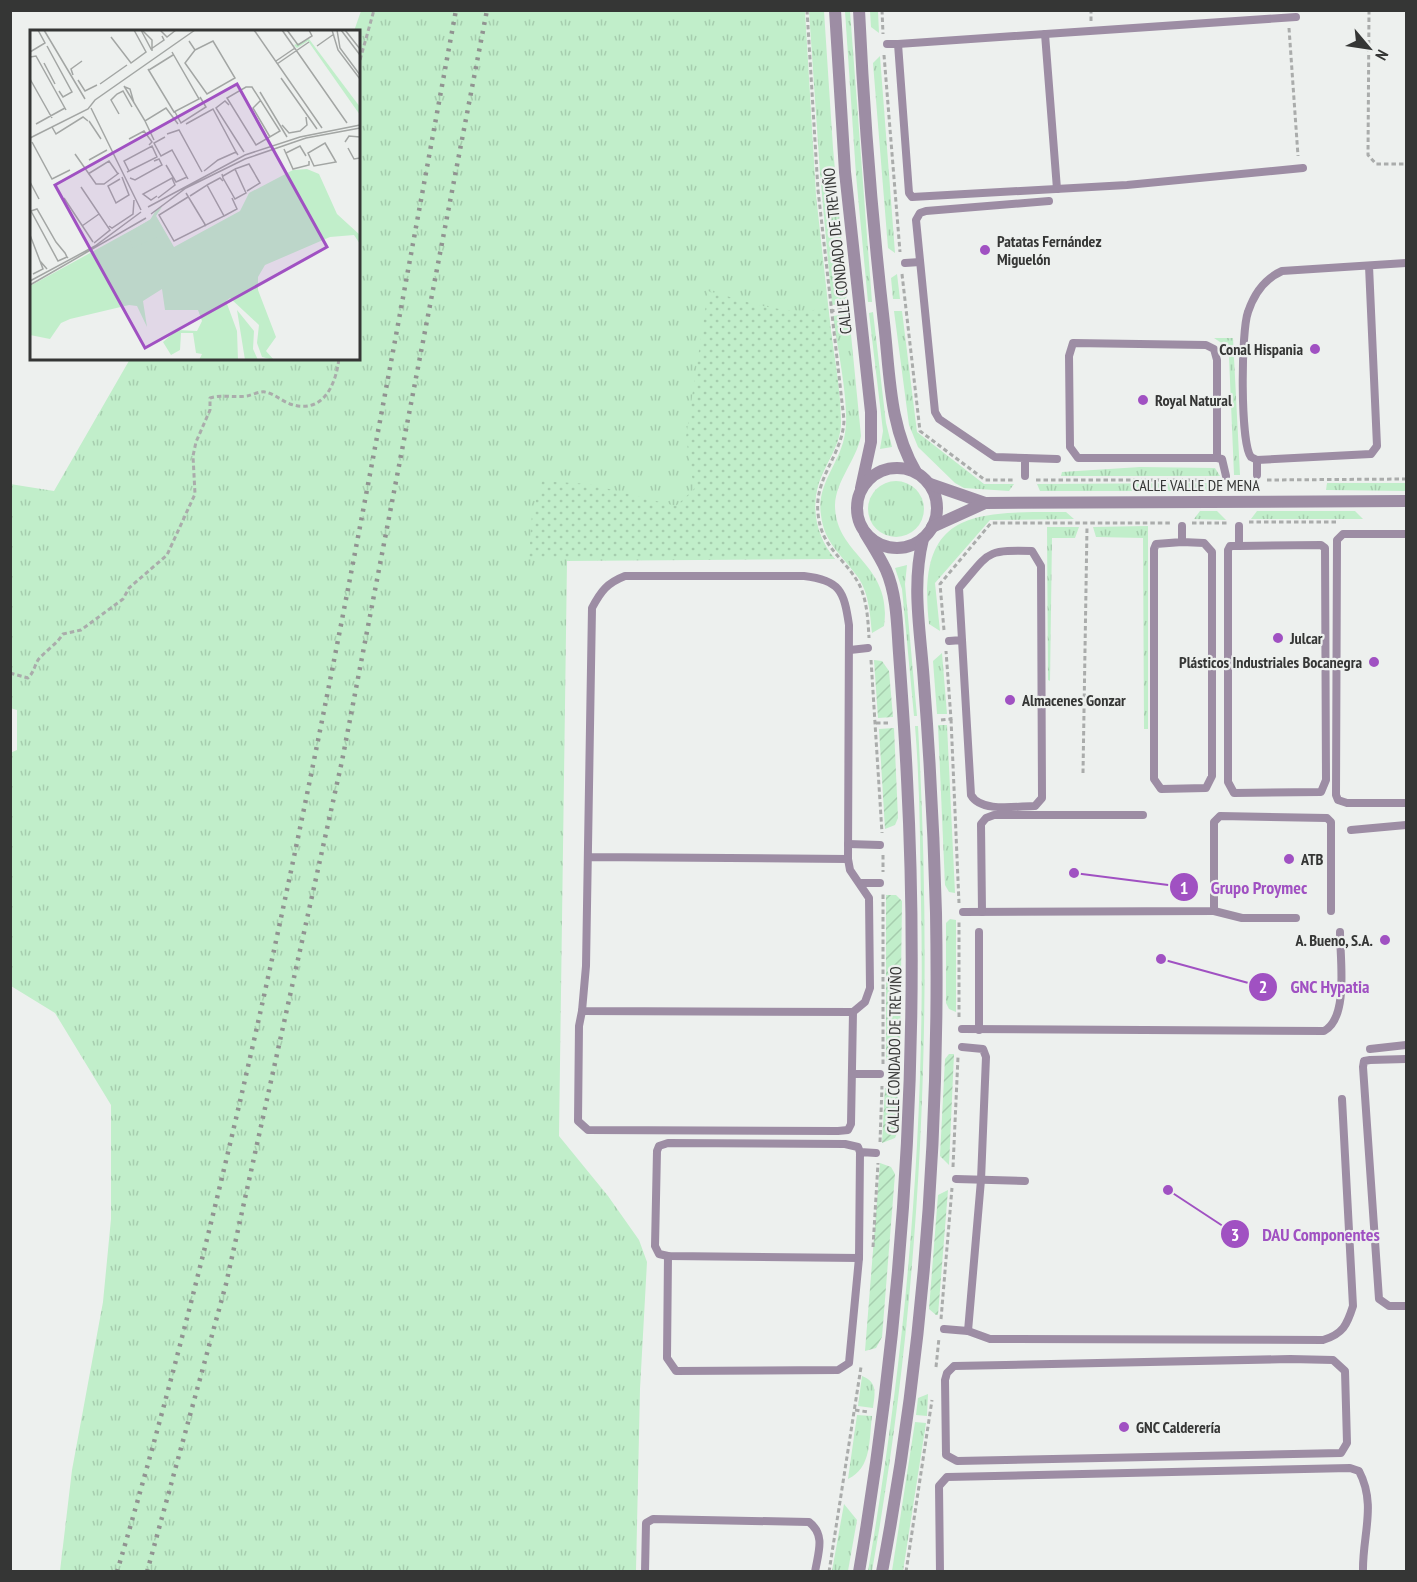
<svg xmlns="http://www.w3.org/2000/svg" width="1417" height="1582" viewBox="0 0 1417 1582" font-family="'PT Sans Narrow',sans-serif">
<style>
.grass{fill:url(#grass-tufts)}
.park{fill:url(#park-dots)}
.garden{fill:url(#garden-furrows)}
.lines{fill:none;stroke-linecap:round;stroke-linejoin:round}
.path{stroke:#aaacab;stroke-width:3;stroke-dasharray:4.5 3;stroke-linecap:butt}
.service{stroke:#9d8da4;stroke-width:8}
.minor{stroke:#9d8da4;stroke-width:12}
.rail{stroke:#919391;stroke-width:4.5;stroke-dasharray:3 6;stroke-linecap:butt}
.poi-dot{fill:#a051c2;stroke:#edf0ee;stroke-width:2}
.labels{text-anchor:middle;dominant-baseline:central;stroke-width:4.5;stroke-linejoin:round;paint-order:stroke}
.poi-label{font-size:16px;font-weight:bold;fill:#353635;stroke:#edf0ee;text-anchor:start}
.street-label{font-size:16px;fill:#353635;stroke:#edf0ee}
.inset-road{fill:none;stroke:#a3a6a4;stroke-width:1.5}
.view{fill:#a051c2;fill-opacity:0.15;stroke:#a051c2;stroke-width:3}
.inset-edge{fill:none;stroke:#353635;stroke-width:3}
.leader{fill:none;stroke:#a051c2;stroke-width:2}
.callout-dot{fill:#a051c2;stroke:#edf0ee;stroke-width:2}
.mark-label{font-size:18px;text-anchor:middle;font-weight:bold;fill:#fff}
.callout-label{font-size:18px;text-anchor:middle;font-weight:bold;fill:#a051c2;stroke:#edf0ee;stroke-width:4.5;stroke-linejoin:round;paint-order:stroke}
</style>
<defs>
<pattern id="grass-tufts" width="24" height="20" patternUnits="userSpaceOnUse" patternTransform="scale(1.5)"><rect width="24" height="20" fill="#c1eeca"/><path d="M3 7l-1-3M5 7V3M7 7l1-3M15 17l-1-3M17 17v-4M19 17l1-3" fill="none" stroke="#a6cdae"/></pattern>
<pattern id="park-dots" width="8" height="8" patternUnits="userSpaceOnUse" patternTransform="scale(1.5)"><rect width="8" height="8" fill="#c1eeca"/><path d="M2 2h.1M6 6h.1" fill="none" stroke="#a6cdae" stroke-width="1.8" stroke-linecap="round"/></pattern>
<pattern id="garden-furrows" width="10" height="10" patternUnits="userSpaceOnUse" patternTransform="scale(1.5)"><rect width="10" height="10" fill="#c1eeca"/><path d="M-1 1l2-2M0 10L10 0M9 11l2-2" fill="none" stroke="#a6cdae"/></pattern>
</defs>
<rect width="100%" height="100%" fill="#edf0ee"/>
<g class="grass">
<path d="M361,11H805L816,195L841,422C839,443 830,457 822,475C809,504 815,536 835,559L567,561L559,1136L608,1196L639,1240L647,1262L640,1389L636,1571H60L72,1470L103,1302L111,1219V1105L55,1013L11,986L10,753L17,750V710L10,708V484L54,491L130,359L358,358V32L354,31Z"/>
<polygon points="809,11 824,11 833,148 847,303 832,305 820,173"/>
<polygon points="845,11 850,11 872,302 868,302 856,175"/>
<polygon points="870,11 878,11 879,33 871,27"/>
<polygon points="880,56 895,253 888,248 873,63"/>
<polygon points="897,274 900,299 893,299 891,278"/>
<polygon points="894,311 902,311 917,432 984,484 1014,484 1009,491 964,488 955,483 918,447 909,425"/>
<polygon points="873,312 886,423 892,447 880,449 883,431 869,313"/>
<path d="M849,314L861,436C856,461 836,480 835,505C835,556 893,563 884,626L872,633C870,614 869,592 857,576C842,555 824,543 821,515C816,483 841,463 845,433C850,405 837,346 833,316Z"/>
<polygon points="1214,338 1233,338 1240,475 1234,475 1229,357 1223,344"/>
<polygon points="1140,467 1215,468 1220,476 1061,476 1062,472"/>
<circle cx="896" cy="509" r="28"/>
<polygon points="1218,483 1214,491 1040,491 1037,484"/>
<polygon points="1327,483 1406,483 1406,491 1326,490"/>
<polygon points="1200,511 1217,511 1226,520 1194,519"/>
<polygon points="1257,511 1355,511 1363,519 1251,519"/>
<path d="M1066,512L1074,519L990,520L935,583L940,631L929,624C916,509 974,512 1066,512Z"/>
<polygon points="1148,526 1148,729 1144,729 1143,538 1096,537 1093,527"/>
<polygon points="1047,527 1079,527 1075,538 1052,538 1050,681 1048,680"/>
<polygon points="907,565 905,584 917,716 914,716 902,589 895,568"/>
<polygon points="942,653 947,714 937,714 933,661"/>
<polygon points="938,725 947,725 955,893 949,892 945,885"/>
<path d="M915,726H918C934,1010 922,1292 872,1571H868C906,1351 926,1127 921,903C920,844 920,785 915,726Z"/>
<polygon points="950,919 956,920 956,1012 949,1009 946,1003 946,923"/>
<path d="M862,1376C878,1382 875,1394 873,1408L858,1406Z"/>
<polygon points="928,1394 927,1416 916,1415 918,1398"/>
<path d="M857,1415L872,1416C869,1439 872,1468 848,1479Z"/>
<polygon points="915,1422 926,1423 903,1571 892,1571"/>
<polygon points="844,1504 857,1520 848,1571 832,1571"/>
</g>
<path class="park" d="M708,291C751,302 783,317 828,308C832,346 841,385 841,423C841,442 830,457 822,474C809,502 815,536 835,559H529L532,513L542,481L589,484L676,506L694,489L686,437Z"/>
<g class="garden">
<polygon points="874,660 882,661 889,671 893,717 878,718"/>
<polygon points="894,728 898,818 895,825 885,829 879,729"/>
<polygon points="886,895 896,895 902,901 900,1053 894,1059 886,1061"/>
<polygon points="949,1054 954,1054 949,1165 940,1156 945,1059"/>
<polygon points="885,1088 896,1094 898,1098 899,1129 895,1138 882,1143"/>
<polygon points="880,1163 891,1167 895,1174 882,1337 876,1348 865,1351"/>
<polygon points="948,1190 938,1315 936,1315 929,1309 938,1195"/>
</g>
<g class="lines">
<g class="path">
<path d="M807,10L818,190L844,420C843,454 814,478 818,513C821,548 844,557 859,584C867,600 868,620 869,638"/>
<polyline points="882,10 883,34"/>
<polyline points="1369,10 1368,155 1376,164 1406,164"/>
<polyline points="1091,21 1091,10"/>
<polyline points="1289,28 1298,156"/>
<polyline points="884,55 900,252"/>
<polyline points="358,67 374,10"/>
<polyline points="902,274 920,431 985,480 1015,480"/>
<polyline points="830,311 846,309"/>
<polyline points="1036,480 1216,480"/>
<polyline points="1267,480 1406,479"/>
<polyline points="1249,522 1339,522"/>
<polyline points="1192,523 1228,523"/>
<polyline points="944,630 940,584 991,523 1171,523"/>
<polyline points="871,660 882,833"/>
<path d="M10,673L28,678C34,672 34,667 38,660C44,652 56,645 63,634L81,630L123,599L129,588L167,555L195,494L193,456L196,442L210,410V398C222,394 234,398 247,396C252,395 260,391 265,392C273,393 282,401 290,404C323,415 336,385 339,358"/>
<polyline points="951,719 959,903"/>
<polyline points="941,720 951,719 946,651"/>
<polyline points="876,723 890,723"/>
<polyline points="1083,773 1087,527"/>
<polyline points="883,855 883,872"/>
<polyline points="959,1017 959,922"/>
<polyline points="883,1064 883,894"/>
<polyline points="880,1142 882,1086"/>
<polyline points="953,1167 958,1057"/>
<polyline points="873,1247 878,1163"/>
<polyline points="941,1319 952,1188"/>
<polyline points="936,1367 939,1338"/>
<polyline points="855,1410 868,1412"/>
<polyline points="829,1572 861,1367"/>
<polyline points="906,1572 932,1400"/>
</g>
<g class="service">
<polyline points="1045,34 1057,189"/>
<polyline points="887,44 898,44 909,193 912,197 1127,185 1303,168"/>
<polyline points="898,44 1296,17"/>
<polyline points="905,263 920,262"/>
<path d="M1369,266L1377,446L1371,454L1257,460L1251,457C1240,443 1241,331 1248,312C1254,294 1264,279 1282,271L1406,263"/>
<polyline points="1025,458 1057,459"/>
<polyline points="1217,458 1217,360 1214,349 1206,345 1073,343 1069,356 1070,447 1078,458 1217,458 1222,459 1226,476"/>
<polyline points="1257,460 1257,475"/>
<polyline points="1025,476 1025,458 995,457 939,419 935,412 916,220 920,213 926,211 1049,201"/>
<polyline points="1182,526 1182,542 1156,544 1154,549 1154,779 1161,789 1206,788 1212,776 1212,552 1204,543 1182,542"/>
<polyline points="1406,534 1343,534 1337,540 1336,795 1338,800 1347,803 1406,803"/>
<polyline points="1239,546 1321,545 1325,548 1326,780 1321,792 1234,793 1228,782 1228,550 1230,546 1239,546 1239,526"/>
<path d="M949,641L962,640L971,795C981,813 1017,806 1035,806L1042,798L1041,566L1032,551C984,550 990,552 959,588L962,640"/>
<polyline points="850,650 868,648"/>
<polyline points="1351,830 1406,825"/>
<polyline points="848,844 880,845"/>
<path d="M588,857L848,859L849,625C844,591 840,580 804,576H625C607,583 601,591 592,608L586,966L582,1011L853,1012L865,1002L870,988L869,898L850,870L848,859"/>
<polyline points="861,883 880,883"/>
<polyline points="1214,911 1242,918 1296,918"/>
<polyline points="963,912 1214,911 1214,822 1220,816 1327,818 1331,822 1331,911"/>
<polyline points="982,912 981,824 986,818 994,815 1143,815"/>
<polyline points="979,932 979,1030"/>
<polyline points="582,1011 579,1026 578,1121 588,1130 838,1131 848,1130 851,1124 853,1012"/>
<path d="M962,1029L1324,1031C1349,1018 1340,959 1340,932"/>
<polyline points="1370,1049 1406,1045"/>
<polyline points="1406,1059 1370,1060 1364,1061 1363,1067 1379,1299 1389,1306 1406,1306"/>
<polyline points="852,1074 880,1074"/>
<polyline points="860,1152 859,1258 668,1256 659,1254 655,1246 657,1151 659,1146 668,1143 845,1144 858,1147 860,1152 876,1153"/>
<polyline points="956,1179 1025,1181"/>
<polyline points="668,1256 667,1358 676,1371 838,1370 849,1363 859,1258"/>
<polyline points="944,1329 968,1331 981,1180 986,1057 983,1049 962,1047"/>
<path d="M968,1331L990,1339L1323,1340C1343,1334 1347,1325 1353,1306L1342,1099"/>
<polygon points="1290,1359 1333,1360 1345,1371 1347,1443 1341,1453 957,1461 946,1455 945,1380 947,1373 954,1366"/>
<path d="M645,1572L646,1523L653,1519L809,1522C826,1535 818,1553 815,1572"/>
<path d="M940,1572L939,1486L947,1477L1350,1468L1359,1471C1377,1505 1362,1536 1363,1572"/>
</g>
<g class="minor">
<polyline points="835,10 845,172 871,412 871,442 861,488"/>
<path d="M859,10C864,115 872,219 884,323C890,374 889,427 916,472"/>
<circle cx="897" cy="508" r="40"/>
<polyline points="930,484 985,503 1406,501"/>
<polyline points="932,527 985,503"/>
<path d="M859,1572C904,1308 921,1046 907,779C905,737 902,695 899,653C897,626 897,595 886,570C880,557 872,545 865,533"/>
<path d="M882,1572C923,1356 940,1132 936,913C934,836 930,760 924,683C921,634 911,587 923,539"/>
</g>
<g class="rail">
<path d="M117,1572C268,1060 359,534 456,10"/>
<polyline points="147,1572 226,1284 342,761 487,10"/>
</g>
</g>
<g class="poi-dot">
<circle cx="985" cy="250" r="6"/>
<circle cx="1315" cy="349" r="6"/>
<circle cx="1143" cy="400" r="6"/>
<circle cx="1278" cy="638" r="6"/>
<circle cx="1374" cy="662" r="6"/>
<circle cx="1010" cy="700" r="6"/>
<circle cx="1289" cy="859" r="6"/>
<circle cx="1385" cy="940" r="6"/>
<circle cx="1124" cy="1427" r="6"/>
</g>
<g class="labels">
<g class="poi-label">
<text x="997" y="241">Patatas Fernández<tspan x="997" dy="18">Miguelón</tspan></text>
<text x="1303" y="349" text-anchor="end">Conal Hispania</text>
<text x="1155" y="400">Royal Natural</text>
<text x="1290" y="638">Julcar</text>
<text x="1362" y="662" text-anchor="end">Plásticos Industriales Bocanegra</text>
<text x="1022" y="700">Almacenes Gonzar</text>
<text x="1301" y="859">ATB</text>
<text x="1373" y="940" text-anchor="end">A. Bueno, S.A.</text>
<text x="1136" y="1427">GNC Calderería</text>
</g>
<g class="street-label">
<text transform="translate(837 251) rotate(-96)">CALLE CONDADO DE TREVIÑO</text>
<text x="1196" y="485">CALLE VALLE DE MENA</text>
<text transform="translate(894 1050) rotate(-89)">CALLE CONDADO DE TREVIÑO</text>
</g>
</g>
<g transform="translate(30 30)">
<rect width="330" height="330" fill="#edf0ee"/>
<path d="M277,139L289,144L307,184L330,205V214L324,205L300,207L235,235L228,247V260L246,307L236,321L244,330L232,327L227,313L229,295L200,268L196,271L207,301L208,330H169L172,324L166,323L163,303H151L150,320L141,325L133,312L147,300L167,301L172,291L168,280H135L132,259L113,271L117,297L107,276L99,275L40,289L31,293L20,309L0,305V256L120,190L126,180L132,177L126,186L144,217L210,181L219,163L263,140ZM207,280L224,301L223,319L228,330H215Z" fill="#c1eeca"/>
<path d="M126,186L145,221L140,224L136,225L127,207L103,218L98,203Z" fill="#c1eeca"/>
<path d="M279,9L330,77V85L278,11L267,18L264,15Z" fill="#c1eeca"/>
<path class="inset-road" d="M14,0L55,69M111,0L121,19L134,10L132,6M112,0L122,10V21M130,0L137,7L146,0M224,0L292,98M252,0L317,93M257,0L268,15L282,6L279,0M302,0L308,20L330,49M307,0L310,18L330,45M311,0L330,25M315,0L330,19M81,7L101,33L116,22L104,0M159,11L165,20L183,11L205,48L177,64L155,33L165,20M17,16L42,62L33,67L29,61M287,16L304,4M0,22L15,13L8,0M0,27L6,26L36,80M246,31L265,18M14,33L25,54M247,34L279,12M118,39L144,82L169,69L142,22M119,40L143,25M43,45L41,39L52,31M251,48L287,99M0,49L22,88M48,50L55,61L67,55M70,54L97,35M94,56L115,91L136,78L148,94M95,57L100,59L104,73M216,57H222L250,101L226,115L197,68ZM230,62L257,107M231,70L223,78L240,107M199,75L195,71L186,78L214,122M61,78L111,180M145,82L151,93L176,77L170,67M89,84L81,70L87,64L93,61L102,77M59,91L71,109M115,91L124,110M6,94L35,78M156,94L183,79L206,122M252,95L259,103L270,101L277,95L276,87M22,97L26,104L53,87L58,91M137,104L149,100L172,142M135,107L124,113L131,126L142,120L158,149M0,108L58,79L65,70L165,0M99,109L114,101L122,112L119,115M2,112L22,149L40,140M315,112L319,106L330,107M295,113L306,132L284,136L278,123ZM318,118L324,129L330,128M254,119L263,139L279,135V131M256,123L270,116L276,126M45,124L66,154H74L89,143M59,130L77,120M136,135L146,152L157,147M205,139L219,134L230,153L217,161M174,141L188,130L206,122L208,125M97,142L127,127L122,116L94,131L99,141M58,144L79,131L88,144M192,144L193,148L205,169L216,163L205,139L193,146M100,148L105,150L132,135L129,129L124,131M90,149L78,156L86,173L99,165L92,147M0,152L9,169M177,155L190,148L193,151M51,157L80,200L64,213M156,163L176,196M127,166L121,170L113,164L142,148L145,155L128,168M158,167L129,185L144,211L194,186L177,155L160,166M34,168L63,212M118,177L215,125L270,107L330,95M121,184L156,158L215,129L276,108L330,98M194,186L207,179L202,168M52,196L69,184M79,196L82,198L103,184L104,170M0,205L10,231M37,227L28,231L1,181L7,179L26,212L35,223L37,227L38,228M3,244L13,239L10,231L17,239M0,251L65,216L111,182M0,255L116,188"/>
<path class="view" d="M207,54L297,217L115,318L25,155Z"/>
<rect width="330" height="330" class="inset-edge"/>
</g>
<path class="leader" d="M1074 873L1184 887M1161 959L1263 987M1168 1190L1235 1234"/>
<g class="callout-dot">
<circle cx="1074" cy="873" r="6"/>
<circle cx="1161" cy="959" r="6"/>
<circle cx="1168" cy="1190" r="6"/>
<circle cx="1184" cy="887" r="15"/>
<circle cx="1263" cy="987" r="15"/>
<circle cx="1235" cy="1234" r="15"/>
</g>
<g class="mark-label">
<text x="1184" y="894">1</text>
<text x="1263" y="993">2</text>
<text x="1235" y="1241">3</text>
</g>
<g class="callout-label">
<text x="1259" y="894">Grupo Proymec</text>
<text x="1330" y="993">GNC Hypatia</text>
<text x="1321" y="1241">DAU Componentes</text>
</g>
<rect width="1417" height="1582" fill="none" stroke="#353635" stroke-width="24"/>
<g transform="translate(1369 48) rotate(119)" stroke="#edf0ee" stroke-width="4.5" paint-order="stroke">
<path d="M0-4.5L10 22L0 15L-10 22Z" fill="#353635"/>
<text y="-9" font-size="16" font-weight="bold" text-anchor="middle" fill="#353635">N</text>
</g>
</svg>
